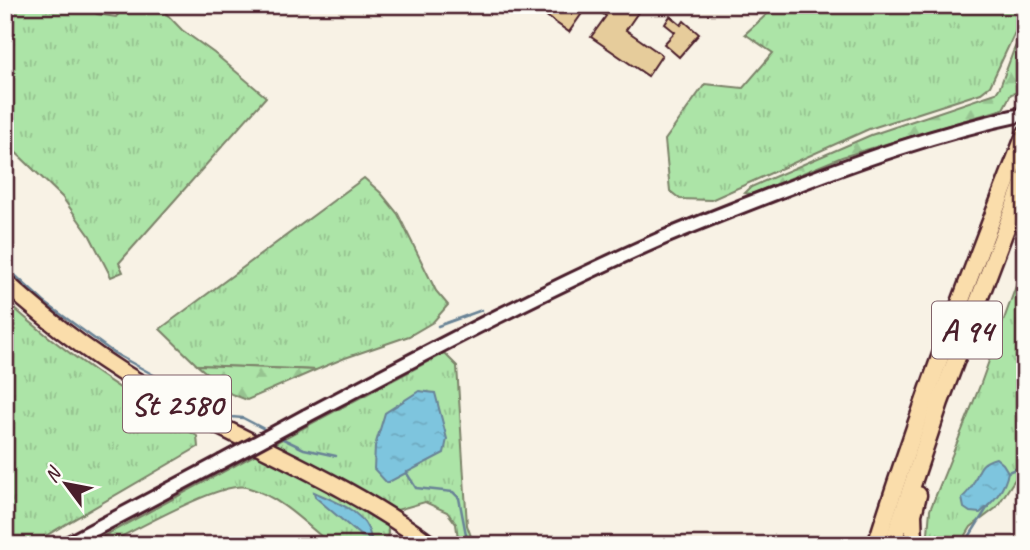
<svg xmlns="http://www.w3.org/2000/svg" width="1030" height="550" viewBox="0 0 1030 550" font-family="Caveat,sans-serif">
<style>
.grass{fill:url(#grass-tufts);stroke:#7b8269;stroke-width:2}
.forest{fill:url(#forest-firs);stroke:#7b8269;stroke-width:2}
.water{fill:url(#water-ripples);stroke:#698396;stroke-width:2}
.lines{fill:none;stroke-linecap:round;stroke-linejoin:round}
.stream{stroke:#698396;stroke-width:2.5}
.building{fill:#e6cc9b;stroke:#4a1f2b;stroke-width:2}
.secondary-casing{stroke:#4a1f2b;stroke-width:18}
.highway-casing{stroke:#4a1f2b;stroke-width:21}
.secondary{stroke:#fdfcf7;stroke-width:12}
.highway{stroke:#faddab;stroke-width:16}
.secondary-bridge-casing{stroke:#4a1f2b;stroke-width:18;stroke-linecap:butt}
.secondary-bridge{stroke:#fdfcf7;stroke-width:12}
.labels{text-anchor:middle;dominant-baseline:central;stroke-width:6;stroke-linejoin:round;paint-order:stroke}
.shield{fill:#fdfcf7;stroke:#806168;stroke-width:2}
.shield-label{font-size:32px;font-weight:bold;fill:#4a1f2b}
</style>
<defs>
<pattern id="grass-tufts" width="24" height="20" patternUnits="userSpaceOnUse" patternTransform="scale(1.75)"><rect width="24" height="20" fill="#ace4a7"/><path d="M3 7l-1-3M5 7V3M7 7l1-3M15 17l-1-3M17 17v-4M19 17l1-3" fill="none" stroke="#96c390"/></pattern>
<pattern id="forest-firs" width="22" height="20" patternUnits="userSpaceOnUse" patternTransform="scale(1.75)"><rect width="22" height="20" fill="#ace4a7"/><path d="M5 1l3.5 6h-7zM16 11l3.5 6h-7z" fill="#96c390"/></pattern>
<pattern id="water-ripples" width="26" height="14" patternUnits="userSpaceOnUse" patternTransform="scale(1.75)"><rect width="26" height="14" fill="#7ec5de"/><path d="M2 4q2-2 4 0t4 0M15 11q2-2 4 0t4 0" fill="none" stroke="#6ea9bf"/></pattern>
</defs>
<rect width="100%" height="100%" fill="#f8f2e5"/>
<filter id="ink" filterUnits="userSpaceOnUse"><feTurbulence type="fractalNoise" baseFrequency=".0143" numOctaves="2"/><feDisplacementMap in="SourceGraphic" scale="14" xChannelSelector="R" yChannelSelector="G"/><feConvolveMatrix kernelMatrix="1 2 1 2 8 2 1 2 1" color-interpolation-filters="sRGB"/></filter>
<g filter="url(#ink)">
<g class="grass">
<polygon points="5,5 84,5 97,14 116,17 126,5 158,5 182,30 214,53 266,97 119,263 123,272 111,277 90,236 62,197 5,142"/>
<polygon points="777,5 1025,5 1025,11 990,86 981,93 869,129 711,200 680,199 670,191 665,140 705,84 743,88 773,53 745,34"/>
<polygon points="364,178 381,193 398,214 436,291 448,305 433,322 409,336 345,358 316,370 197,365 160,329"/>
<polygon points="1025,261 1025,464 996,508 971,527 960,545 927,545 930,510 981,383"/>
<path d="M5,300C63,353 130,396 197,436L198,447L30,545H5Z"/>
<polygon points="444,353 457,366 467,525 474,545 459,545 456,524 447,512 425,502 397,510 387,508 271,445"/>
<path d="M258,453L381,518L388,527V545H331C305,523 279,496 246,487C221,481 132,532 105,545H87Z"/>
</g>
<g class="forest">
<polygon points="1025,25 1025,47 1022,54 1025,56 1025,79 1019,92 1011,94 1003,109 842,157 752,194 745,193 751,187 871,135 996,93 1000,87 1013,52"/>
<polygon points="197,365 316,370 247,400 231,394"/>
</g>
<g class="water">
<polygon points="419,391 435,393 447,439 444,453 387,483 374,469 375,446 385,413"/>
<path d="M996,458L1003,464L1008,472C1005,490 993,502 980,513L970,512L964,508L962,498C967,493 971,489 973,484C980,470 978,463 996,458Z"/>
<path d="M314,492C336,502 366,511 371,538L361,536L315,497Z"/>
</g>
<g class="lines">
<g class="stream">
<polyline points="5,266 44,302 114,353 195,398 214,400 220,409 231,417 243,418 270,432"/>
<polyline points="438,326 482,310"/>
<polyline points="279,437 304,449 336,456"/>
<polyline points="406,472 416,488 453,492 459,498 468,545"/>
<polyline points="1008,472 1018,468 1025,458"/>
<polyline points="964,545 989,505"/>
</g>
</g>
<g class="building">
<polygon points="552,5 574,5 583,12 569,32 545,15"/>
<polygon points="590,5 643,5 626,30 662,55 648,76 591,37 606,16"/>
<polygon points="670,16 681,25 684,21 699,34 679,57 664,44 675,32 665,24"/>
</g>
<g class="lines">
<defs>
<g id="secondary">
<path d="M306,416C424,354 542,291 665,237C701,222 737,208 773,194C855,162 939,132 1025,114"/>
<polyline points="65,545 221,462"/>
</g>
<g id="highway">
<path d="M5,282C52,325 104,364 160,395C250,445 348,483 431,545"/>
<path d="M876,545C920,406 971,270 1025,135"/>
<polyline points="892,545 940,402 1025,178"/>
<polyline points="914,545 913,514 918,495"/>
</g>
</defs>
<use href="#secondary" class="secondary-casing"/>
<use href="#highway" class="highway-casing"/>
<use href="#secondary" class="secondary"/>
<use href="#highway" class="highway"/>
<defs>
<polyline id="secondary-bridge" points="221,462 306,416"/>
</defs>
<use href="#secondary-bridge" class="secondary-bridge-casing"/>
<use href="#secondary-bridge" class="secondary-bridge"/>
</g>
</g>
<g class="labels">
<g class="shield">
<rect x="932" y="301.5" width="70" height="57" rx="5"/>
<rect x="123" y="375.5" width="108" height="57" rx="5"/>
</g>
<g class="shield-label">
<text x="967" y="330">A 94</text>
<text x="177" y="404">St 2580</text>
</g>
</g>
<rect width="1030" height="550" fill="none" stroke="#fdfcf7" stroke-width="28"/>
<rect x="14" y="14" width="1002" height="522" fill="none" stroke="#4a1f2b" stroke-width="2.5" filter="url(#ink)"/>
<g transform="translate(66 484) rotate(302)" stroke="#fdfcf7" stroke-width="5" paint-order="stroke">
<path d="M0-5L12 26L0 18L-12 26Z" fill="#4a1f2b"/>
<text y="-10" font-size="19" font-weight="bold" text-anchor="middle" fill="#4a1f2b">N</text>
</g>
</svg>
